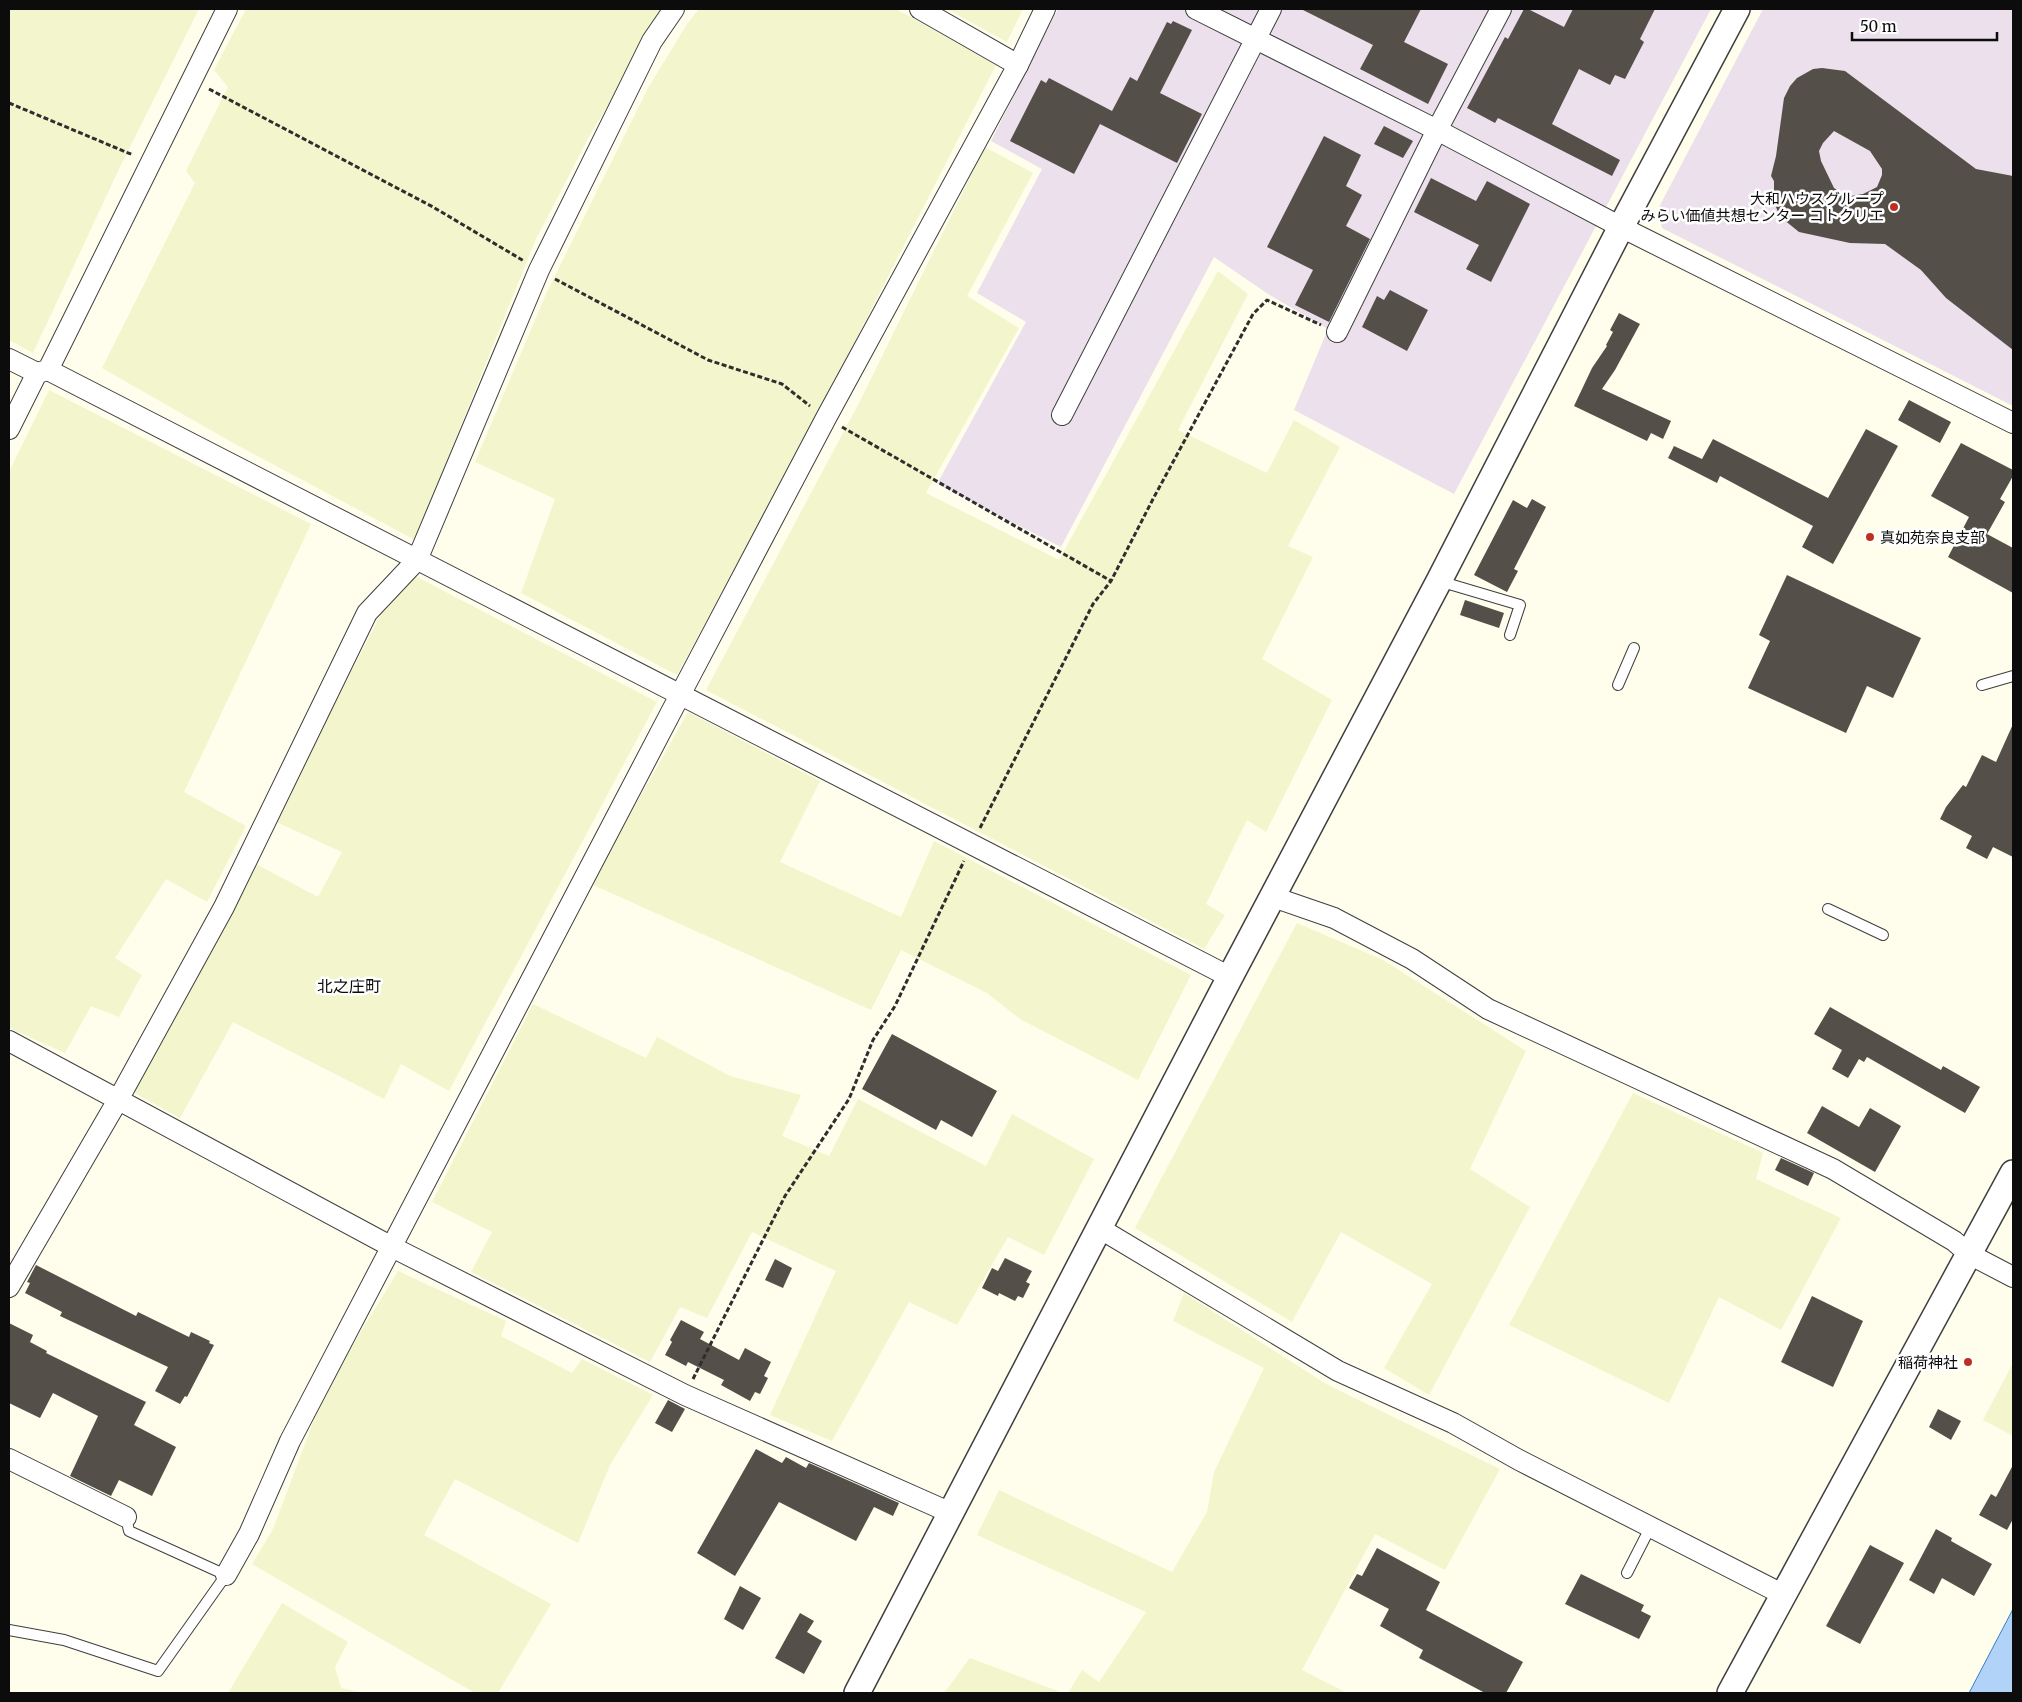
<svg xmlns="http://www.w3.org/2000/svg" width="2022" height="1702" viewBox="0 0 2022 1702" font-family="Merriweather,'Noto Sans JP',serif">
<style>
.industrial{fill:#ebe0eb}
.farmland{fill:#f3f5cc}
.water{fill:#b0d3f7;stroke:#367fcf}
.building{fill:#554f49;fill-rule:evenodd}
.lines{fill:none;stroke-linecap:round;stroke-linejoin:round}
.service-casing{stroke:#3f3f3f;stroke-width:12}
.minor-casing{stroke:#3f3f3f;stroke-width:22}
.tertiary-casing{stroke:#3f3f3f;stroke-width:28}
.path{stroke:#2e2e2e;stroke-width:3;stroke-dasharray:5 2.5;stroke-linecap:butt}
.service{stroke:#fff;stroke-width:10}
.minor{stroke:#fff;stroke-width:20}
.tertiary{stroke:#fff;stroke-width:25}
.poi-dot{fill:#be2f23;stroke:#fff;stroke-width:2}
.labels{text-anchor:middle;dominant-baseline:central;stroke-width:5;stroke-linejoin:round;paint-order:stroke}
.poi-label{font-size:15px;fill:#0c0c0c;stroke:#fff;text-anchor:end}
.neighbourhood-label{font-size:16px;fill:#0c0c0c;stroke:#fff}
</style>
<rect width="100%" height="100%" fill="#fffeec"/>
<g class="industrial">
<polygon points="1058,9 1711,9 1454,494 1294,410 1328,329 1268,294 1214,257 1061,547 937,484 1026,322 977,293 1042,169 991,141"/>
<polygon points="1763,9 2013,9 2013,406 1662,228 1658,209"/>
</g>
<g class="farmland">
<polygon points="9,9 199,9 119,169 33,353 9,340"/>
<polygon points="246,9 667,9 591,133 535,241 415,540 235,444 102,368 195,183 186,171 228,87 214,70"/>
<polygon points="699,9 896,9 996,65 825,400 677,675 521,593 555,499 475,462 546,294 648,88 687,24"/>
<polygon points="947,9 1023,9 1007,42"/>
<polygon points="985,147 1033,173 967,296 1019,328 926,493 1059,560 1218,271 1248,294 1178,430 1267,473 1294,420 1340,447 1288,546 1313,557 1262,659 1332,700 1266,832 1247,820 1206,904 1225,915 1204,949 706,690 859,403"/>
<polygon points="49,390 311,524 184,792 246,826 207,902 166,879 115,958 142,975 119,1017 91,1006 65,1053 9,1028 9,472"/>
<polygon points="415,576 657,702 449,1091 401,1064 384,1099 233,1022 180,1118 131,1091 254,863 318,897 342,852 274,821 391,595"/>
<polygon points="688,712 820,781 780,862 901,917 934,841 1191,975 1138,1080 1020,1019 987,993 901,950 871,1010 591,884"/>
<polygon points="1297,923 1383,960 1526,1051 1470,1169 1530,1207 1429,1395 1384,1368 1432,1284 1341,1232 1292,1322 1135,1228"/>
<polygon points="533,1004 646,1058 657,1037 730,1076 801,1095 782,1136 829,1156 858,1099 986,1166 1012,1114 1094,1159 1044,1255 1008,1237 957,1325 909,1302 832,1441 770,1415 836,1271 752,1232 707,1318 680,1307 650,1362 471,1272 492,1232 432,1202"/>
<polygon points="1633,1093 1763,1153 1756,1179 1841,1218 1781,1330 1719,1297 1669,1403 1509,1325"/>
<polygon points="398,1271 506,1321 501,1336 572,1373 582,1359 653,1395 610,1465 578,1543 455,1479 424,1535 551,1604 498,1693 475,1693 252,1564 273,1529 320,1404 348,1353"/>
<polygon points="1184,1293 1326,1384 1500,1469 1445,1570 1375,1534 1302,1670 1347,1693 1068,1693 1082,1670 1099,1682 1146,1612 977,1535 999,1490 1172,1572 1207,1512 1214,1472 1264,1368 1173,1321"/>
<polygon points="2013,1363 2013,1436 1983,1420"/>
<polygon points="282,1603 348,1642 335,1667 341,1688 363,1693 228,1693"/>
<polygon points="970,1658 1063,1693 944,1693"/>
</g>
<polygon class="water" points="2013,1609 2013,1693 1969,1693"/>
<g class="building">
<polygon points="1301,9 1421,9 1404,42 1448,64 1428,104 1360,69 1373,45"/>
<polygon points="1524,9 1528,9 1564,27 1573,9 1655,9 1640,39 1644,42 1625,79 1615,75 1610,85 1579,69 1552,124 1620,160 1612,176 1498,118 1495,123 1467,108 1505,37 1508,39"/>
<polygon points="1173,21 1192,30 1160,93 1202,114 1177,163 1100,124 1074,174 1010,141 1041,80 1046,83 1049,78 1112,111 1130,77 1137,81 1167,22 1171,24"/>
<path d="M1822,68L1845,71L1976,169L2013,176V350L1946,298L1921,270L1885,244L1850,243L1799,232L1783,219L1778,212L1774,202V181L1771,176L1776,156L1784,98L1790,86L1797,78L1813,69ZM1834,131L1870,151L1882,169V175L1877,187L1863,194L1851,196L1845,195L1834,188L1821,161L1819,151L1823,143Z"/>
<polygon points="1384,126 1413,141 1403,158 1374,144"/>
<polygon points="1324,136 1361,155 1346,186 1362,195 1346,226 1370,239 1329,322 1295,305 1313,270 1267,247"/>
<polygon points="1431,178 1476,201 1487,181 1530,204 1491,282 1466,269 1479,245 1414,212"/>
<polygon points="1390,290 1428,310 1407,351 1362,327 1377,296 1384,300"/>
<polygon points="1619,313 1640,324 1615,370 1602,389 1671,421 1663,439 1651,433 1647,441 1574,406 1592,368 1607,346 1606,345 1613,332 1610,330"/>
<polygon points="1909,400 1951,422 1940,443 1898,420"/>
<polygon points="1866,429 1898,446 1833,564 1802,547 1813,526 1720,476 1717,483 1668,458 1674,446 1702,459 1713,439 1828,498"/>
<polygon points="1961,443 2013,470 2013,476 2000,499 2005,502 1987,534 2013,548 2013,593 1948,557 1969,517 1931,496"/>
<polygon points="1532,499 1546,507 1514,569 1518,571 1507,592 1474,575 1513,500 1527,508"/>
<polygon points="1787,575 1921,638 1893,698 1867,686 1846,733 1748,688 1770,641 1759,635"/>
<polygon points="1465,600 1504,613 1499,628 1460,615"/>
<polygon points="2013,724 2013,857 1993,847 1987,859 1966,848 1972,836 1940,819 1946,807 1963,785 1966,787 1982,755 1996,762"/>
<polygon points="1830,1007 1941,1070 1943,1066 1980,1087 1965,1113 1867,1057 1864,1062 1859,1059 1848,1078 1832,1069 1842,1050 1814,1034"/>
<polygon points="892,1034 997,1091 972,1137 941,1120 936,1130 862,1089"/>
<polygon points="1822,1106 1859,1127 1870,1108 1901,1126 1875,1172 1807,1133"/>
<polygon points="1781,1158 1814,1173 1808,1186 1775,1170"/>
<polygon points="1005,1258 1032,1271 1026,1282 1030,1284 1023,1298 1018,1296 1015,1301 999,1293 998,1296 982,1288 992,1268 998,1271"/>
<polygon points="775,1259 792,1268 783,1288 765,1280"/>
<polygon points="36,1265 136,1316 138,1312 189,1337 191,1332 210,1341 209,1343 214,1345 187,1397 185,1396 180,1404 155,1391 168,1367 60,1316 62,1312 25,1293 30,1283 27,1282"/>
<polygon points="1812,1296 1863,1321 1833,1387 1781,1362"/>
<polygon points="681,1320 704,1332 700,1339 739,1360 745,1348 771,1362 764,1376 768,1378 760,1394 755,1392 750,1401 721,1385 724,1380 688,1362 686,1366 665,1355 672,1342 670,1340"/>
<polygon points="9,1323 33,1335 30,1342 47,1351 46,1353 146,1402 134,1425 176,1447 152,1496 119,1480 111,1496 70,1476 98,1416 53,1393 40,1418 9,1403"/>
<polygon points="668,1400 685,1409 672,1432 655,1423"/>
<polygon points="1938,1409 1961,1421 1951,1440 1929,1427"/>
<polygon points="756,1449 782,1463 786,1457 806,1468 809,1463 899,1503 893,1516 874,1507 856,1541 779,1502 735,1576 697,1553"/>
<polygon points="2013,1465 2013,1519 2007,1530 1979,1515 1991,1494 1996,1497"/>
<polygon points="1936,1529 1952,1538 1951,1541 1992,1564 1974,1596 1942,1578 1934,1594 1909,1580"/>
<polygon points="1870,1545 1904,1563 1860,1644 1826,1626"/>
<polygon points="1377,1548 1440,1582 1426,1610 1523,1662 1506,1693 1485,1693 1419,1658 1423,1650 1380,1626 1389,1609 1349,1588 1357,1574 1362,1576"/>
<polygon points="1581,1574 1644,1605 1641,1611 1651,1616 1639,1639 1565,1604"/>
<polygon points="740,1586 761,1598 743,1630 724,1619"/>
<polygon points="800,1613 814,1621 807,1632 822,1641 804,1674 775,1658"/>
</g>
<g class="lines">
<defs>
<g id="service">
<polyline points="1439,581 1520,605 1510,635"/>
<polyline points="1618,685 1634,648"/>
<polyline points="1982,685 2013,676"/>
<polyline points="1828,909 1883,935"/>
<polyline points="1627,1573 1651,1526"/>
<polyline points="9,1630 64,1640 158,1671 226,1575 129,1531 126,1517"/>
</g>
<g id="minor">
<polyline points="920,9 1018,65"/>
<polyline points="1196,9 1437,130 1621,227 2013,423"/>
<polyline points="1337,332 1437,130 1501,9"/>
<polyline points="9,359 37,373"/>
<polyline points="48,370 1230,977"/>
<polyline points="1062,415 1271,9"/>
<polyline points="9,429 37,373 48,370 227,9"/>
<polyline points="1273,897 1334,918 1412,959 1488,1009 1833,1169 1954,1241 1969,1254 2013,1277"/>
<polyline points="9,1041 392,1247 685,1395 951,1513"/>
<polyline points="1099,1228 1338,1371 1453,1423 1519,1460 1784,1595"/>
<polyline points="9,1287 118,1100 224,907 367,613 417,560 539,270 652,41 674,9"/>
<polyline points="9,1459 126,1517"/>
<polyline points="226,1575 249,1534 290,1441 680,695 826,418 1018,65 1045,9"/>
</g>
<g id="tertiary">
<polyline points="857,1693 1230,977 1439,581 1621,227 1737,9"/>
<polyline points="1730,1693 2013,1173"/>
</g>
</defs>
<use href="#service" class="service-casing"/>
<use href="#minor" class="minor-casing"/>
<use href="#tertiary" class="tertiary-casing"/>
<g class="path">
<polyline points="209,89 433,207 524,261"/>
<polyline points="9,103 133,155"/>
<polyline points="555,279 708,360 782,384 810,406"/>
<polyline points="842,427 1111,581"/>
<polyline points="980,828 1093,604 1111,581 1153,499 1253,314 1267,300 1321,325"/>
<polyline points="693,1379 785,1196 849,1099 873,1040 895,1006 964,861"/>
</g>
<use href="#service" class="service"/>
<use href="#minor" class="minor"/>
<use href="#tertiary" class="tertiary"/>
</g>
<g class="poi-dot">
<circle cx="1894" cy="207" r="5"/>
<circle cx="1870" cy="537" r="5"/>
<circle cx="1968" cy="1362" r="5"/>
</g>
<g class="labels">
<g class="poi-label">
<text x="1884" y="198">大和ハウスグループ<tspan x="1884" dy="17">みらい価値共想センター コトクリエ</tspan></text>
<text x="1880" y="537" text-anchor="start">真如苑奈良支部</text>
<text x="1958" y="1362">稲荷神社</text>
</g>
<g class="neighbourhood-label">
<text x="349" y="986">北之庄町</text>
</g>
</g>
<rect width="2022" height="1702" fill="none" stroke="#0c0c0c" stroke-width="20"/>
<path d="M1852 32v8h145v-8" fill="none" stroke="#0c0c0c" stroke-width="2.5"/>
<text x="1860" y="32" font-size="15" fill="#0c0c0c" stroke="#ffffff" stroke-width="4" paint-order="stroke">50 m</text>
</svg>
